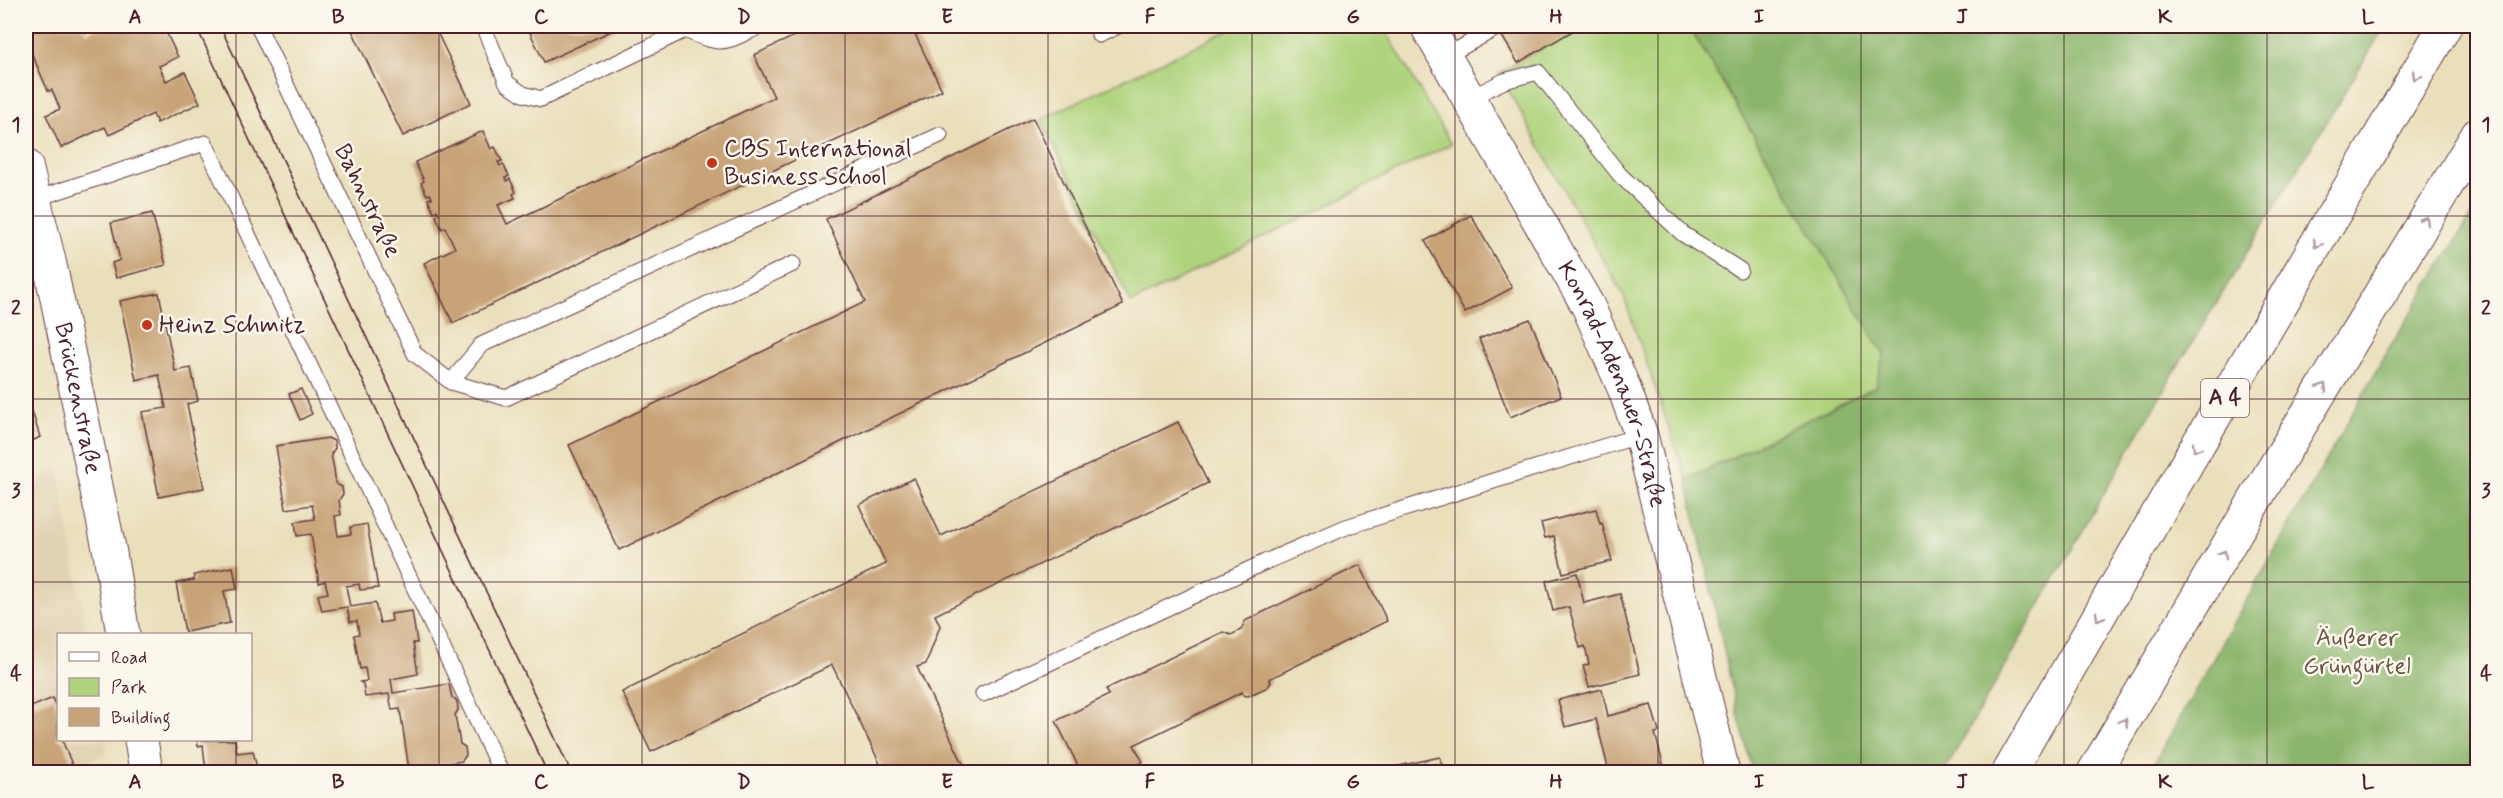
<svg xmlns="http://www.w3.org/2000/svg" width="2503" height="798" viewBox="0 0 2503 798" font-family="Mynerve,sans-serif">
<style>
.built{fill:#e2d2b4}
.green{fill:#afd37d;stroke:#7c7954;stroke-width:1.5}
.forest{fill:#8bb56c;stroke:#6a6a4c;stroke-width:1.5}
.building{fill:#c7a377}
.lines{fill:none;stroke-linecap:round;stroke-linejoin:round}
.service-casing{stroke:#623c41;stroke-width:17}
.tertiary-casing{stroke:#623c41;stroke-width:35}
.secondary-casing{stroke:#623c41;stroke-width:35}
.motorway-casing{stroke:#623c41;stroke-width:35}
.service{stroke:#fff;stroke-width:15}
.tertiary{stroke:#fff;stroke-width:33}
.secondary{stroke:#fff;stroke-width:33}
.motorway{stroke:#fff;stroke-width:33}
.tram{stroke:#4a1f2b;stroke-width:1.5}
.oneway{stroke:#ae9aa0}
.grid{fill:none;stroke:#4a1f2b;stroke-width:1.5;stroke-opacity:0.55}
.poi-dot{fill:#c8321e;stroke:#fbf7ec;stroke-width:2}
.labels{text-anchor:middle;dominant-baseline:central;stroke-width:5;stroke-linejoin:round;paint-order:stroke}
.shield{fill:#fbf7ec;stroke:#7f6065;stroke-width:1.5}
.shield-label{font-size:22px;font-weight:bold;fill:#4a1f2b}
.poi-label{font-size:24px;fill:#4a1f2b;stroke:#fbf7ec;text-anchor:start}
.street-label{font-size:24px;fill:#4a1f2b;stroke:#fbf7ec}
.park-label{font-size:24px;fill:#685544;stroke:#fbf7ec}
.neatline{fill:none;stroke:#4a1f2b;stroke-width:2}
.grid-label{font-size:20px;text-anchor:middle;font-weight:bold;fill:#4a1f2b}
</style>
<rect width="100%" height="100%" fill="#fbf7ec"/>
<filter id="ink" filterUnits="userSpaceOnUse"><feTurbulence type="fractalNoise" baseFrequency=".0167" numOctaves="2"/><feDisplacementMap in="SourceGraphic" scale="12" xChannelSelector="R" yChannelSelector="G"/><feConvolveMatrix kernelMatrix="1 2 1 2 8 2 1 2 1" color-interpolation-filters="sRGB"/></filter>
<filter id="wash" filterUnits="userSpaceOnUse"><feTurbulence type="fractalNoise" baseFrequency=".008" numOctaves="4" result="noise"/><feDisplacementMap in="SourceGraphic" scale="24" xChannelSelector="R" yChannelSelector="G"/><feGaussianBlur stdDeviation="1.35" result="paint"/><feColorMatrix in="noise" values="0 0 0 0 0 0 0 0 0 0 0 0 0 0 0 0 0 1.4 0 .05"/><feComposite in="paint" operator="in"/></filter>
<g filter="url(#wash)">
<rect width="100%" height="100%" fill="#eadfbb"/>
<polygon class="built" points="58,468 87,634 58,634 58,740 105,740 108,753 59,772 26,772 26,492"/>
<g class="green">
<polygon points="1237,26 1383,26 1451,144 1131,303 1041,119"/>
<polygon points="1581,26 1689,26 1884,355 1875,387 1687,480 1624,297 1499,73"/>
</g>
<g class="forest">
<polygon points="1689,26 2385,26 2167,384 1944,772 1753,772 1737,710 1687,480 1875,387 1884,355"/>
<polygon points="2477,207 2477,772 2149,772 2389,349"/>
</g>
<g id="blocks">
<g class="building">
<polygon points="26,26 82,26 86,33 101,26 163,26 178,57 159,66 166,81 185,72 200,103 157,123 153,114 109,135 105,127 61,148 46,115 60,109 52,90 48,91 26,40"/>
<polygon points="350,26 434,26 471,103 403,136"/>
<polygon points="527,26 622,26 544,62"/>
<polygon points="816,26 911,26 942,90 453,323 424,263 455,248 445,227 442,229 436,216 439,214 437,210 434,212 428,199 432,198 430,194 427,195 421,183 424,181 415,162 483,131 491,149 495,147 502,161 498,162 500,166 503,164 509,176 505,178 507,181 510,179 516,192 513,194 515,198 498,205 507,224 774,97 754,55"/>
<polygon points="1496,26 1581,26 1518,63"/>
<polygon points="1033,118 1123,305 619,550 569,445 865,302 826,219"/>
<polygon points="152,213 166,265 116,278 112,263 120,260 111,223"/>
<polygon points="1471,215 1512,288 1465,313 1425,241"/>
<polygon points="159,293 175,371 191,368 198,401 187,404 204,488 159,497 142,412 166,408 159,375 136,380 120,301"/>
<polygon points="1530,319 1561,396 1510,417 1479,339"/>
<polygon points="301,389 312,414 300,420 289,394"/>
<polygon points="26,391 40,437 26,444"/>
<polygon points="1178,422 1208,483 935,615 940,626 926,664 917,667 967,772 884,772 832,665 651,752 622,692 886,564 859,505 914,478 941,536"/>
<polygon points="328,438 334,441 335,448 331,454 334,469 336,484 342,487 343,494 339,500 341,515 335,516 338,536 351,534 350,527 367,524 378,588 360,590 359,584 346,586 350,607 375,603 380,623 392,621 391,614 412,611 417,643 413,643 418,674 391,679 393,693 449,684 452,698 457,701 458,710 455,715 460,744 465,747 466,755 462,761 431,766 432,772 399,772 409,770 400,709 392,710 389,694 365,697 363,684 360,682 367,681 365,668 360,669 354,635 359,634 357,621 350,622 347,607 322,611 318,595 328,593 325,581 319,583 311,534 297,536 295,522 315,519 312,505 286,509 276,446"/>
<polygon points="1596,509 1600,524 1602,523 1612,561 1563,573 1554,536 1545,538 1541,523"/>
<polygon points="1360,565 1387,621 1269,679 1271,682 1268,687 1248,696 1243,695 1242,692 1134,745 1143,762 1122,772 1081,772 1056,721 1109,695 1106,689 1223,632 1231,635 1241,630 1245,621"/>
<polygon points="233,567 237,589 224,591 230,623 185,632 176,583 194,580 194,575"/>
<polygon points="1577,573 1584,603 1620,594 1640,674 1589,687 1583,666 1589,664 1585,646 1580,648 1569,607 1553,611 1546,581"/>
<polygon points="1602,689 1608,716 1651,705 1659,732 1655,733 1665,772 1609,772 1596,719 1565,727 1558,700"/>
<polygon points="53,698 58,711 58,740 62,740 73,767 59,772 26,772 26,709"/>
<polygon points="197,740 235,740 237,753 253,751 258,772 206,772 203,745 198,746"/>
<polygon points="1440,757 1444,772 1386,772 1385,769"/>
</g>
</g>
</g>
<g filter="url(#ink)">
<use href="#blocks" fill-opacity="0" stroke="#623c41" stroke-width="1.5"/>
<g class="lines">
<defs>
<g id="service">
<polyline points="258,26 415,354 451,382 506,398 793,264"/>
<path d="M483,26L507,83L523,94L541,99L685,30C725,47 722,43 761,26"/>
<polyline points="1099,35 1118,26"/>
<polyline points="1444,57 1500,26"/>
<polyline points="1468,99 1504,81 1538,72 1620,175 1683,234 1740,270"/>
<polyline points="35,199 205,143 501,772"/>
<polyline points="451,382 481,345 940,135"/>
<polyline points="983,694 1265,562 1346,527 1641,435"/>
</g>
<g id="tertiary">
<path id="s1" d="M1427,26L1588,306L1624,388L1641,435L1723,772"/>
</g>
<g id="secondary">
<path id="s2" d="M26,166L50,265L110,553L123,634"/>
<polyline points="141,740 146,772"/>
</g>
<g id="motorway">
<polyline points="2009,772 2190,458 2445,26"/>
<polyline points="2094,772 2271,473 2478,134"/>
</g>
</defs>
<use href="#service" class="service-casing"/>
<use href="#tertiary" class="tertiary-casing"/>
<use href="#secondary" class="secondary-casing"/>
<use href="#motorway" class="motorway-casing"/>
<use href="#service" class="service"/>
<use href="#tertiary" class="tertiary"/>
<use href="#secondary" class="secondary"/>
<use href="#motorway" class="motorway"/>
<g class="tram">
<polyline points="196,26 547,772"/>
<polyline points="220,26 571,772"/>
</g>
</g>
<defs><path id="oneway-chevron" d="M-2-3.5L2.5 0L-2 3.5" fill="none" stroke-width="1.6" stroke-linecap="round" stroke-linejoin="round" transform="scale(1.5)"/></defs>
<g class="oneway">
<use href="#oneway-chevron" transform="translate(2416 76) rotate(121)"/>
<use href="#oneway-chevron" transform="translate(2425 220) rotate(-59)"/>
<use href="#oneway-chevron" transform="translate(2317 244) rotate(121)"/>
<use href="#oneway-chevron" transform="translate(2323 387) rotate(-59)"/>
<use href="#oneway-chevron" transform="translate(2196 448) rotate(121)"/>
<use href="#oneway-chevron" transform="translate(2223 554) rotate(-59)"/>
<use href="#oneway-chevron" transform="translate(2099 617) rotate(120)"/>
<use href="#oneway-chevron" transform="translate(2124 722) rotate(-59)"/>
</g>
</g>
<path class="grid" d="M236,26V634M439,26V772M642,26V772M845,26V772M1048,26V772M1252,26V772M1455,26V772M1658,26V772M1861,26V772M2064,26V772M2267,26V772M26,216H2478M26,399H2478M26,582H2478M236,740V772"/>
<g class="poi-dot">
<circle cx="712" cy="163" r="6"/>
<circle cx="147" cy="325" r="6"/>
</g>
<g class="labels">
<rect class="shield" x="2201" y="379" width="48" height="38" rx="4.5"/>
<g class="shield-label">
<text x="2225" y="398">A 4</text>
</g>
<g class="poi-label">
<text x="724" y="149">CBS International<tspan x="724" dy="28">Business School</tspan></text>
<text x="159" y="325">Heinz Schmitz</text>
</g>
<g class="street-label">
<text transform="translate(367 201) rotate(64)">Bahnstraße</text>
<text stroke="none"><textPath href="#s1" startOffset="405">Konrad-Adenauer-Straße</textPath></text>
<text stroke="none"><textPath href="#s2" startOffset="238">Brückenstraße</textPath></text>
</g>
<g class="park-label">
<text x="2357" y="638">Äußerer<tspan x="2357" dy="28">Grüngürtel</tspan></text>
</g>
</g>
<rect width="2503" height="798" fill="none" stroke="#fbf7ec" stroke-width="66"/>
<rect x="57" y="633" width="195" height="108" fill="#fbf7ec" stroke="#b4a19f" stroke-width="1.5"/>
<rect x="69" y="652" width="30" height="9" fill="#ffffff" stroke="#b4a19f" stroke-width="1.5"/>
<text x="111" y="663" font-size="18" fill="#4a1f2b">Road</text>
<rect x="69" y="678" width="30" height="18" fill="#afd37d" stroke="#b4a19f" stroke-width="1.5"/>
<text x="111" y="693" font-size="18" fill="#4a1f2b">Park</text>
<rect x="69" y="708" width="30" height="18" fill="#c7a377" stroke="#b4a19f" stroke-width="1.5"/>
<text x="111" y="723" font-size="18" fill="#4a1f2b">Building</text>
<rect x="33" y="33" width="2437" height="732" class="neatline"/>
<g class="grid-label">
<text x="135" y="23">A</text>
<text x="338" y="23">B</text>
<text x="541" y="23">C</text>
<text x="744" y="23">D</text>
<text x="947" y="23">E</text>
<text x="1150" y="23">F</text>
<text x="1353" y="23">G</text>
<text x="1556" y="23">H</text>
<text x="1759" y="23">I</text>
<text x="1962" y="23">J</text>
<text x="2165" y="23">K</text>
<text x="2368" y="23">L</text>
<text x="16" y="131">1</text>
<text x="2486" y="131">1</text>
<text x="16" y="314">2</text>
<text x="2486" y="314">2</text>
<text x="16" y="497">3</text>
<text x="2486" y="497">3</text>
<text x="16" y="680">4</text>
<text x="2486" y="680">4</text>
<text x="135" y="788">A</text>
<text x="338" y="788">B</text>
<text x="541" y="788">C</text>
<text x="744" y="788">D</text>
<text x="947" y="788">E</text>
<text x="1150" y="788">F</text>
<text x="1353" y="788">G</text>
<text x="1556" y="788">H</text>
<text x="1759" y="788">I</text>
<text x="1962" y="788">J</text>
<text x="2165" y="788">K</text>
<text x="2368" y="788">L</text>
</g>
</svg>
